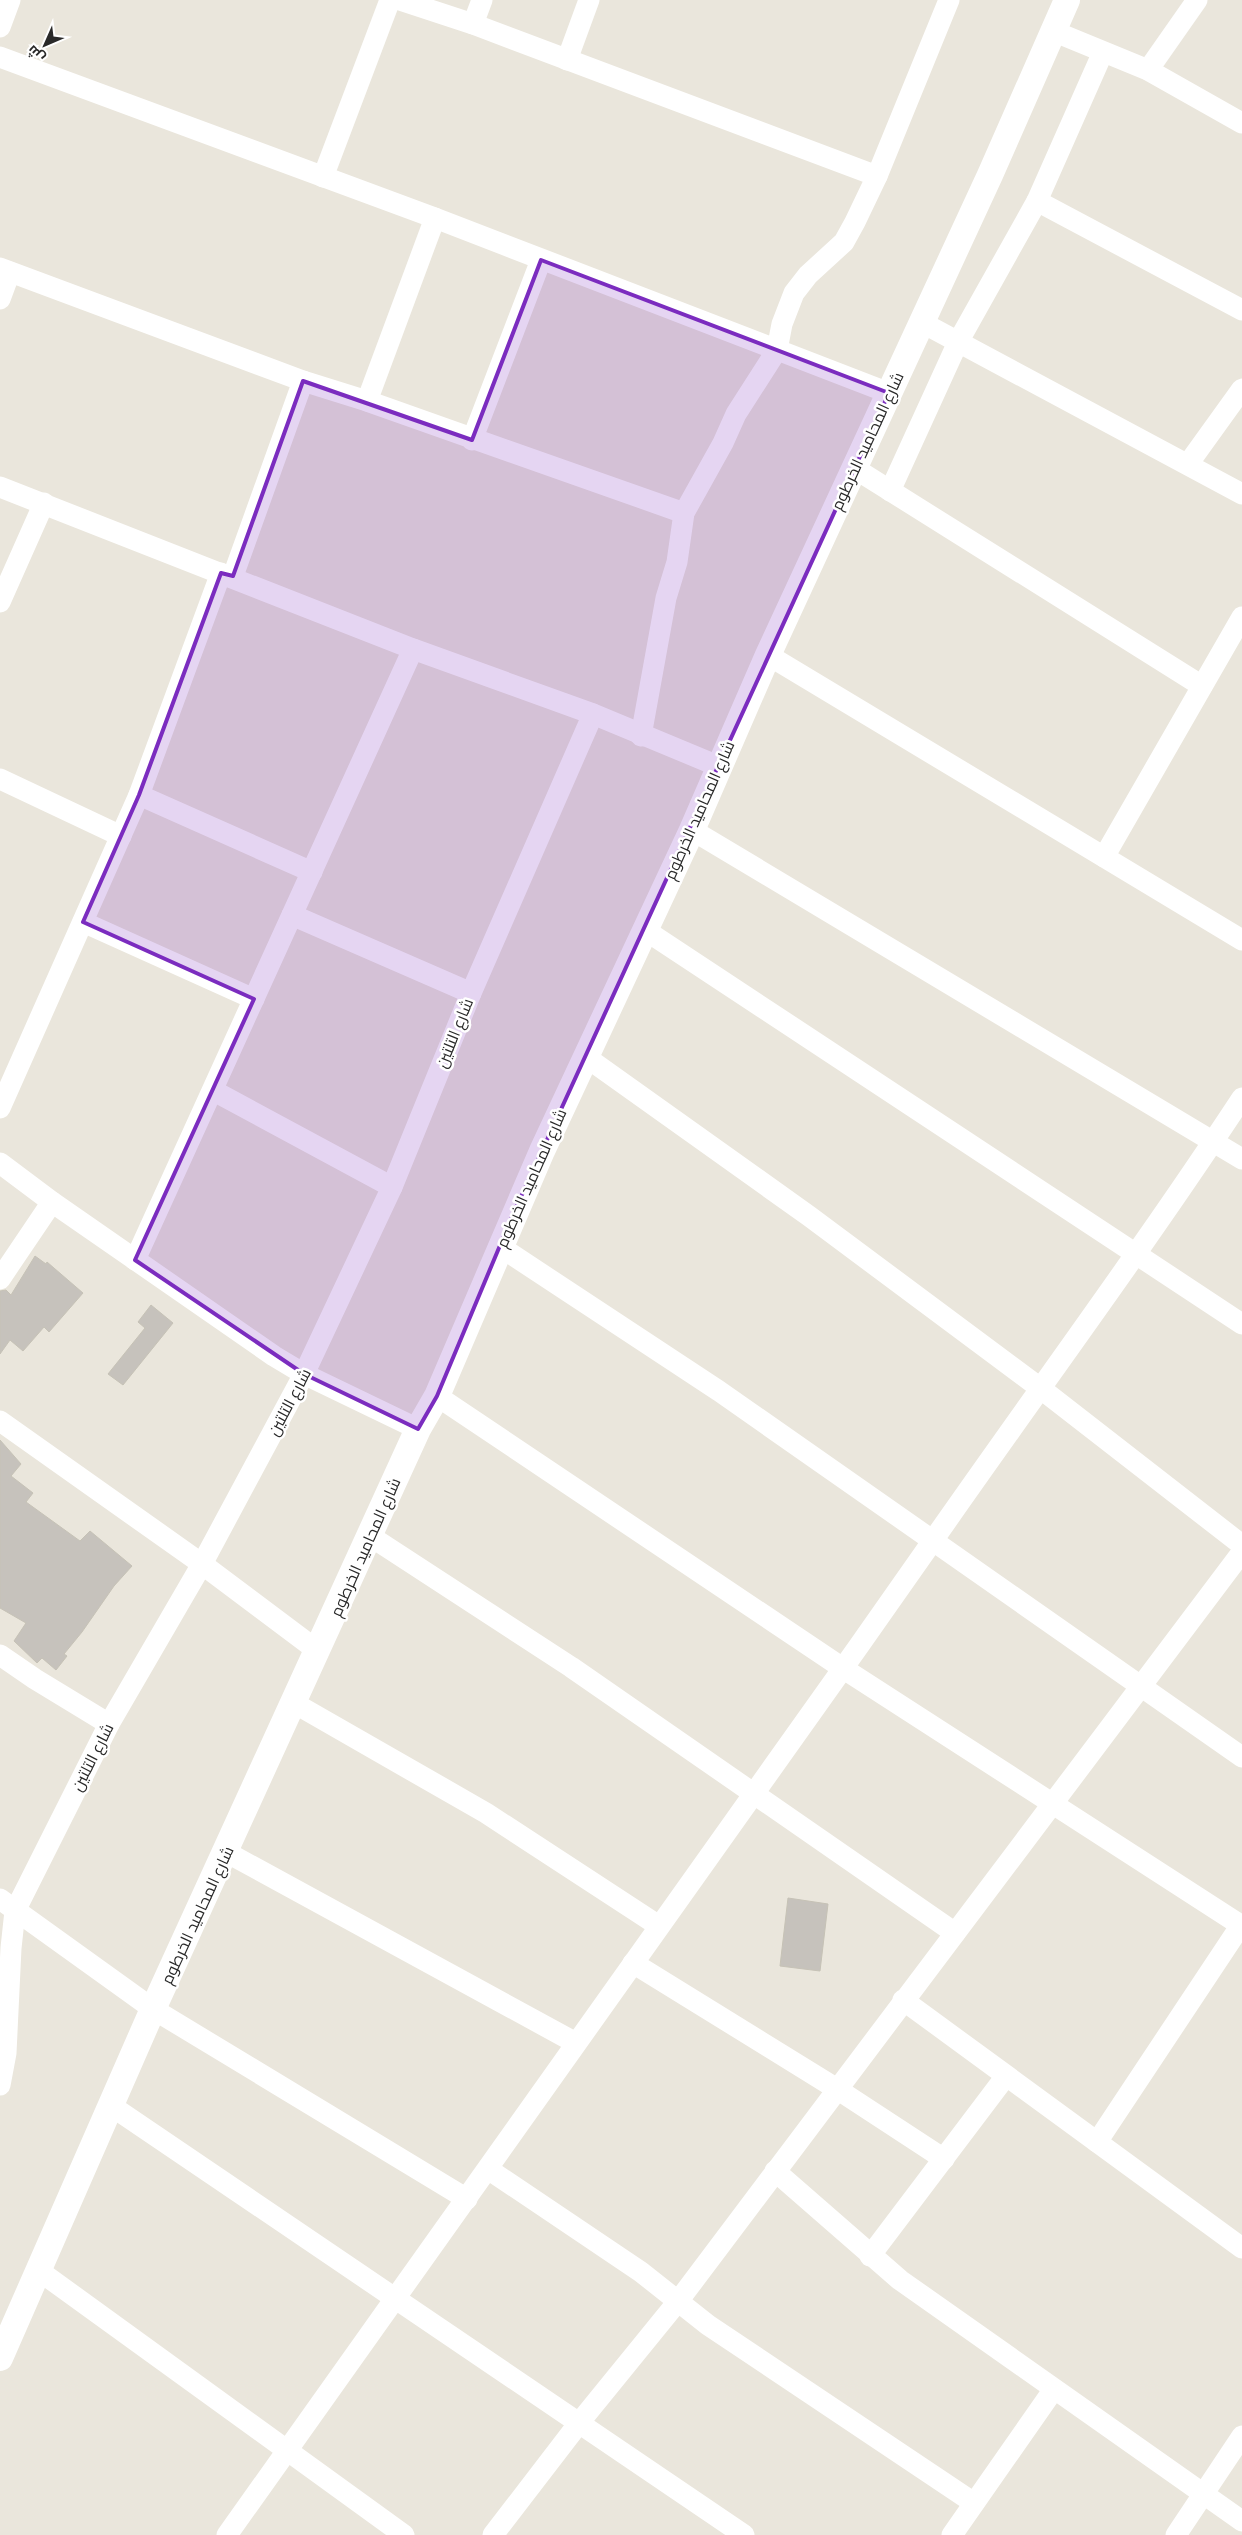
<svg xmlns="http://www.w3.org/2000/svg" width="1242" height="2535" viewBox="0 0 1242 2535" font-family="Ubuntu,Cairo,sans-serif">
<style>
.building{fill:#c6c2bc;stroke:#c6c2b6}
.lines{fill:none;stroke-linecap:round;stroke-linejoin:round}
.minor{stroke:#fff;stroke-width:21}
.tertiary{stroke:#fff;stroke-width:26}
.marked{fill:#7b2cbf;fill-opacity:0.2;stroke:#7b2cbf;stroke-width:4;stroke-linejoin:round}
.labels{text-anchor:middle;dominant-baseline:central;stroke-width:5;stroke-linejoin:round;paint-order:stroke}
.street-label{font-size:16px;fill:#292929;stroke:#fff}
</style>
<rect width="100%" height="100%" fill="#eae6dc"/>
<g class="building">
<polygon points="35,1256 46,1264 47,1262 83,1293 49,1332 44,1327 23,1351 10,1340 0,1354 0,1291 6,1290 11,1295"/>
<polygon points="151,1305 173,1323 123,1385 108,1374 145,1328 138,1322"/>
<polygon points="0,1440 21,1464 11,1476 33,1493 26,1502 80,1541 90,1531 132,1566 114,1586 82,1632 64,1654 67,1656 56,1670 42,1658 37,1663 14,1641 26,1623 0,1608"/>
<polygon points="788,1898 828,1904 820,1971 780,1966"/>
</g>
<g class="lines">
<g class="minor">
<polyline points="400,0 473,24 877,176"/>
<polyline points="473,24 482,0"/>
<polyline points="0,27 10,0"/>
<polyline points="1053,31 1148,70 1242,123"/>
<polyline points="0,57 435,218 889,393"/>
<polyline points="567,60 589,0"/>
<polyline points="1148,70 1197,0"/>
<polyline points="323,177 390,0"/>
<polyline points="1037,201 1242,310"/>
<polyline points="0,268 303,381 367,401 684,513"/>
<polyline points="0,299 10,272"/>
<polyline points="921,322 1242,494"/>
<polyline points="367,401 435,218"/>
<polyline points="472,440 541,260"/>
<polyline points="1188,464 1242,389"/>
<polyline points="854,468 1202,686"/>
<polyline points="0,487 413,649 593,714 718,766"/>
<polyline points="890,491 958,342 1037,201 1103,52"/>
<polyline points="233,576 303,381"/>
<polyline points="0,602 44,503"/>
<polyline points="768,655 1242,940"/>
<polyline points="641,736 666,598 677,562 684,513 723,443 736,414 777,350 782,324 794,293 808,275 844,242 855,222 877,176 949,0"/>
<polyline points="0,779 121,836"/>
<polyline points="139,795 312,872"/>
<polyline points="692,830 1242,1159"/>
<polyline points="1104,857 1242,617"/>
<polyline points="292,915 471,993"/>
<polyline points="83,922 254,999"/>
<polyline points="645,930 1242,1324"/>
<polyline points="586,1057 809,1216 1040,1388 1242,1545"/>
<polyline points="214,1091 392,1187"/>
<polyline points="0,1108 139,795 221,573"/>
<polyline points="0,1163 52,1202 274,1356 304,1374 418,1429"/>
<polyline points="499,1246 719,1391 1242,1757"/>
<polyline points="135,1260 413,649"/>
<polyline points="0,1279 52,1202"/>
<polyline points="437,1396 844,1669 1242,1926"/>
<polyline points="0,1421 202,1564 318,1651"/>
<polyline points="370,1536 571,1667 955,1933"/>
<polyline points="0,1655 35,1679 109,1724"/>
<polyline points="294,1703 486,1813 659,1926"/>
<polyline points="226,1852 576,2043"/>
<polyline points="0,1899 153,2009 467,2199"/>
<polyline points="633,1963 837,2089 944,2159"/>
<polyline points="903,2000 1242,2248"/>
<polyline points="0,2085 6,2053 11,1948 15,1911 109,1724 202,1564 304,1374 392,1187 471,993 593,714"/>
<polyline points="110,2105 744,2535"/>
<polyline points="1097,2142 1241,1925"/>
<polyline points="488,2169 641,2272 708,2325 974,2503"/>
<polyline points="775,2171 900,2280 1242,2521"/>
<polyline points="870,2256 1006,2076"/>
<polyline points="38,2270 404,2535"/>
<path d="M227,2535C468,2196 710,1859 948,1519C1046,1379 1148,1241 1242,1098"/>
<polyline points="493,2535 579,2423 679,2300 1242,1552"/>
<polyline points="952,2535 1054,2389"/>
<polyline points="1176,2535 1242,2436"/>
</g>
<polyline class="tertiary" points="0,2358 153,2009 418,1429 437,1396 542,1151 692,830 768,655 990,175 1067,0"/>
</g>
<path class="marked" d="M541,260L889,393L514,1212L437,1396L418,1429L304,1374L135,1260L254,999L83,922L139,795L221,573L233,576L303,381L472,440Z"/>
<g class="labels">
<g class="street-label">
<text transform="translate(867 441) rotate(-65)">شارع المحاميد الخرطوم</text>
<text transform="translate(699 810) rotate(-66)">شارع المحاميد الخرطوم</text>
<text transform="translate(454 1033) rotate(-68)">شارع التلتين</text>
<text transform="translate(531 1178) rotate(-66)">شارع المحاميد الخرطوم</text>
<text transform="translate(289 1402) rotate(-62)">شارع التلتين</text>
<text transform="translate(365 1547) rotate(-66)">شارع المحاميد الخرطوم</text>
<text transform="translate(92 1757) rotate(-63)">شارع التلتين</text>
<text transform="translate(197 1915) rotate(-65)">شارع المحاميد الخرطوم</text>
</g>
</g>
<g transform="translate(45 45) rotate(225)" stroke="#ffffff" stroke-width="4" paint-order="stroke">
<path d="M0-4L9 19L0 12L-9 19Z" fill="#292929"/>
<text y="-8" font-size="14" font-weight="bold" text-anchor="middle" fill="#292929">ش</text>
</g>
</svg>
